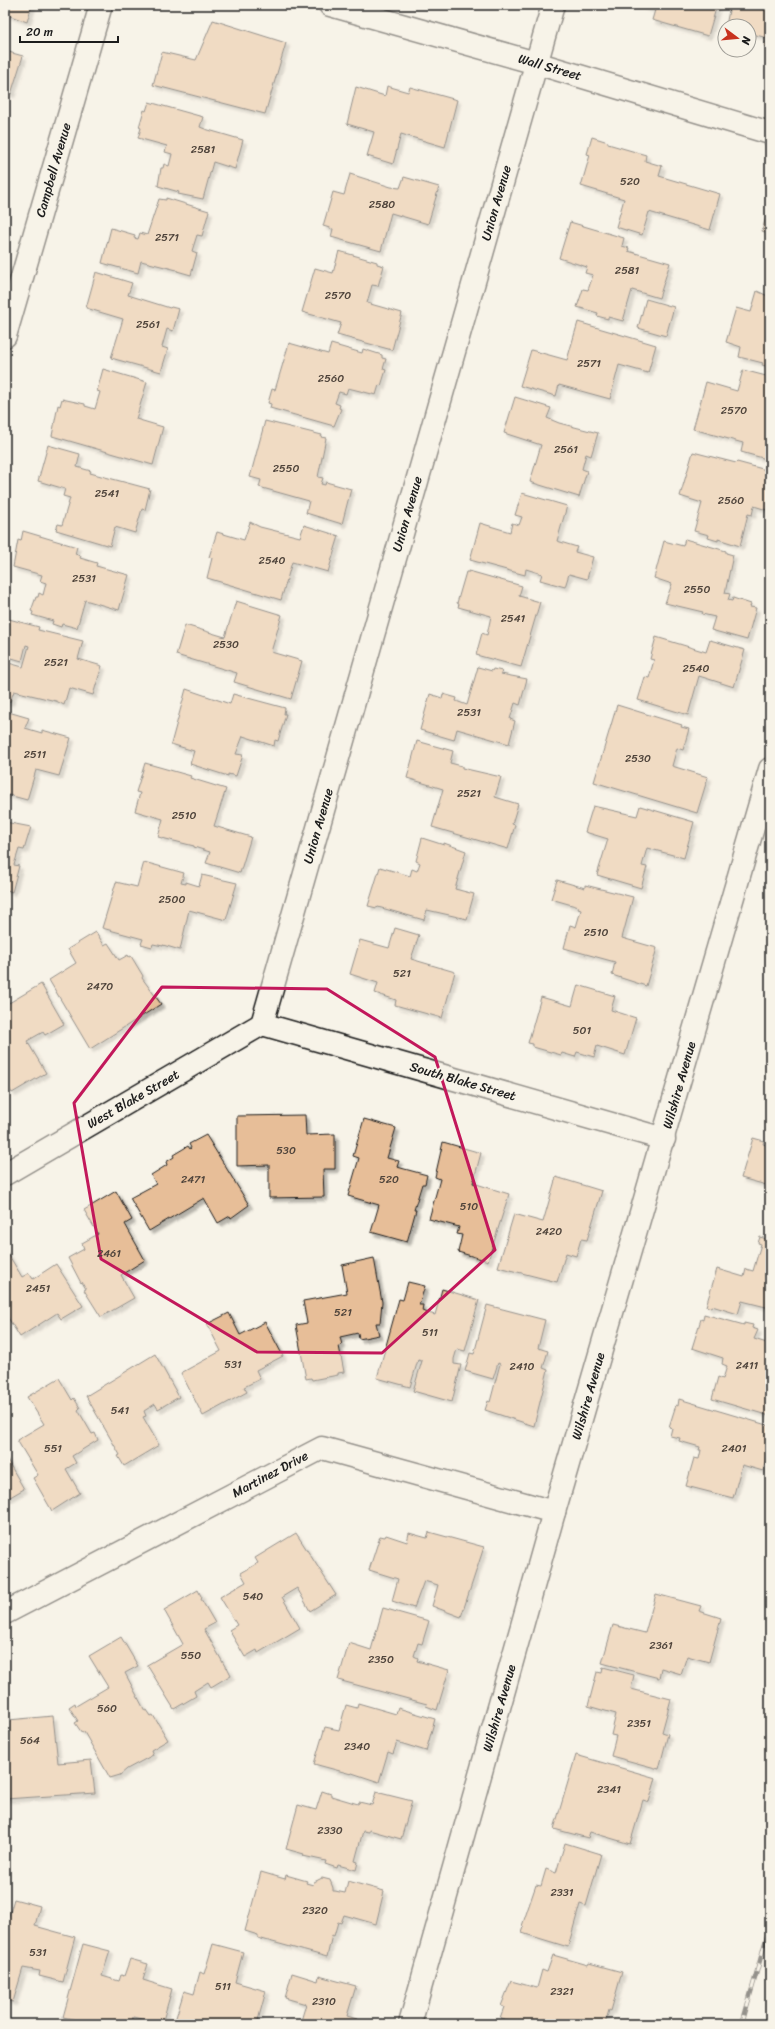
<svg xmlns="http://www.w3.org/2000/svg" width="775" height="2029" viewBox="0 0 775 2029" font-family="Sriracha,sans-serif">
<style>
.building{fill:#e7be98;stroke:#1c1c1c;filter:url(#shadow)}
.lines{fill:none;stroke-linecap:round;stroke-linejoin:round}
.street-casing{stroke:#1c1c1c;stroke-width:25}
.street{stroke:#f7f3e8;stroke-width:22}
.rail-casing{stroke:#1c1c1c;stroke-width:4.5}
.rail{stroke:#f7f3e8;stroke-width:3;stroke-dasharray:9;stroke-linecap:butt}
.marked{fill:none;stroke:#c2185b;stroke-width:3;stroke-linejoin:round}
.labels{text-anchor:middle;dominant-baseline:central;stroke-width:4;stroke-linejoin:round;paint-order:stroke}
.number-label{font-size:11px;fill:#4f443b}
.street-label{font-size:13px;fill:#1c1c1c;stroke:#f7f3e8}
</style>
<defs>
<filter id="shadow"><feDropShadow dx="3.5" dy="3.5" stdDeviation="1" flood-color="#0004"/></filter>
</defs>
<rect width="100%" height="100%" fill="#f7f3e8"/>
<filter id="ink" filterUnits="userSpaceOnUse"><feTurbulence type="fractalNoise" baseFrequency=".025" numOctaves="2"/><feDisplacementMap in="SourceGraphic" scale="8" xChannelSelector="R" yChannelSelector="G"/><feConvolveMatrix kernelMatrix="1 2 1 2 8 2 1 2 1" color-interpolation-filters="sRGB"/></filter>
<g filter="url(#ink)">
<g class="building">
<polygon points="5,5 32,5 27,22 5,14"/>
<polygon points="639,5 717,5 708,36 652,20 655,10"/>
<polygon points="730,5 770,5 770,48 764,46 767,38 749,33 749,26 726,26"/>
<polygon points="213,20 286,43 265,114 153,85 162,52 196,60"/>
<polygon points="5,51 23,56 11,94 5,92"/>
<polygon points="387,86 408,92 410,87 457,100 445,147 401,134 393,164 367,156 374,132 347,124 356,87 385,96"/>
<polygon points="149,102 203,117 200,127 205,129 243,140 235,169 213,162 203,199 178,194 179,192 158,186 161,168 163,168 164,164 169,166 172,154 165,152 167,146 138,138 141,128 139,127 144,110 146,111"/>
<polygon points="592,137 608,142 608,144 646,155 645,161 662,166 659,176 720,194 710,230 649,212 642,235 616,227 624,199 581,186 590,155 587,154"/>
<polygon points="350,174 391,187 400,188 404,177 439,187 428,224 391,213 381,251 331,237 333,229 323,226 333,192 344,195"/>
<polygon points="166,198 209,211 202,236 197,235 192,251 197,253 191,275 177,271 177,270 141,261 138,273 102,263 111,228 135,235 134,238 138,239 140,233 147,235 159,199 166,200"/>
<polygon points="770,202 770,234 762,231"/>
<polygon points="570,222 624,238 622,246 629,248 628,251 670,263 659,298 632,290 623,321 608,317 608,319 597,316 598,313 577,307 583,289 588,290 593,275 585,273 587,267 559,258"/>
<polygon points="339,251 377,262 377,264 384,266 378,286 372,285 367,303 402,313 392,350 337,335 341,323 302,312 315,268 333,273"/>
<polygon points="96,272 132,283 128,295 170,308 171,307 179,309 173,331 167,329 162,347 168,349 161,372 111,358 123,319 86,308"/>
<polygon points="757,291 770,297 770,367 762,365 763,363 739,357 741,347 726,342 736,308 751,312"/>
<polygon points="646,299 674,307 666,336 638,328"/>
<polygon points="578,322 656,345 648,373 619,365 610,399 559,385 556,396 520,386 531,350 567,360"/>
<polygon points="289,343 328,354 331,344 362,353 363,349 382,355 382,358 386,359 383,369 386,370 381,386 379,385 376,395 348,388 346,394 339,392 335,403 340,405 339,408 341,409 334,426 270,408 271,404 268,403 272,389 275,390"/>
<polygon points="103,369 147,382 136,419 163,427 153,465 52,436 58,405 60,406 62,399 85,404 85,406 95,409 100,392 97,391"/>
<polygon points="743,370 770,377 770,460 741,452 743,443 693,429 706,382 737,391"/>
<polygon points="515,397 551,408 547,418 559,423 598,433 591,456 586,454 582,469 587,471 579,497 530,482 541,445 504,433"/>
<polygon points="265,421 322,435 321,437 326,438 318,477 323,478 321,484 325,485 326,482 351,489 342,524 306,513 309,501 259,487 261,480 250,477"/>
<polygon points="48,445 80,454 77,467 91,471 90,473 150,489 145,510 142,509 135,533 115,527 110,546 56,530 58,524 62,525 70,498 63,496 65,489 38,481"/>
<polygon points="693,452 736,463 737,462 770,471 770,511 754,506 752,515 748,514 740,546 718,539 718,541 708,538 709,535 694,531 702,503 680,496"/>
<polygon points="522,493 567,506 557,541 577,547 575,552 593,557 587,579 569,574 565,587 540,580 542,574 526,569 525,575 470,560 480,523 510,532 512,523 519,525 522,517 515,515"/>
<polygon points="250,522 260,527 300,537 304,525 339,536 328,572 292,562 281,600 207,578 212,558 209,557 217,532 244,540"/>
<polygon points="23,531 77,547 75,554 81,556 80,558 97,563 96,566 129,575 119,610 85,600 77,628 62,624 61,627 52,624 53,621 32,615 33,612 31,611 36,597 38,597 39,593 43,595 46,583 40,581 42,575 13,567 18,540 21,541"/>
<polygon points="685,539 726,551 726,553 733,555 725,593 730,594 728,600 732,601 733,598 751,604 750,607 756,608 747,640 711,630 715,617 702,614 703,612 665,603 672,584 654,578 664,541 683,546"/>
<polygon points="469,571 522,586 519,596 540,602 521,667 476,655 482,633 487,635 491,616 458,607 459,604 457,603 466,572 469,572"/>
<polygon points="236,601 282,615 271,652 302,661 291,699 234,682 237,673 176,655 185,625 225,637"/>
<polygon points="5,618 39,627 38,630 83,641 78,659 102,666 93,695 69,688 64,705 56,701 14,691 10,702 5,701 5,662 23,667 29,646 26,645 22,661 5,656"/>
<polygon points="656,637 706,652 710,640 745,650 734,687 699,676 688,715 638,700 645,677 649,678 654,660 650,659"/>
<polygon points="478,667 492,671 493,669 502,671 501,674 527,679 520,705 515,703 510,719 515,721 509,744 457,729 454,740 420,730 430,694 442,698 443,694 457,698 456,701 467,705"/>
<polygon points="186,689 230,704 233,694 285,708 284,714 286,714 278,741 275,740 274,746 243,736 236,754 243,755 236,776 228,774 228,776 190,764 194,751 171,744"/>
<polygon points="617,705 682,725 681,727 689,729 683,750 677,748 672,766 708,777 697,813 594,782"/>
<polygon points="5,711 29,718 25,728 42,733 42,730 71,738 59,776 36,770 27,800 5,794"/>
<polygon points="417,741 453,751 450,763 462,766 462,768 501,777 495,797 518,804 512,824 515,825 508,849 432,827 443,789 407,778"/>
<polygon points="145,763 191,776 190,778 226,789 214,826 251,837 240,873 206,863 210,852 194,847 194,846 158,837 163,819 135,811 140,793 136,792"/>
<polygon points="593,806 637,816 640,806 694,822 684,858 647,848 642,866 647,867 641,888 597,875 608,839 585,832"/>
<polygon points="5,822 31,827 24,850 19,849 14,865 19,866 12,892 5,889"/>
<polygon points="422,838 444,845 444,843 466,851 455,889 474,894 467,919 427,910 424,920 378,907 377,908 368,906 380,867 410,876 412,869 417,871 420,863 416,861"/>
<polygon points="144,862 184,873 181,883 186,884 186,882 199,886 202,875 237,883 226,920 189,910 180,950 163,945 163,946 153,944 152,947 141,944 143,939 102,928 116,882 137,887"/>
<polygon points="557,880 585,888 585,885 633,897 622,938 657,948 646,986 612,975 615,962 564,948 570,925 576,927 581,910 578,909 579,907 551,899"/>
<polygon points="395,928 419,935 411,959 455,972 442,1018 395,1005 396,1000 375,993 378,983 350,974 360,940 389,948"/>
<polygon points="96,932 104,945 108,943 119,960 128,955 129,957 131,956 143,976 142,978 161,1004 90,1049 49,980 76,963 68,949"/>
<polygon points="41,984 64,1024 45,1035 43,1032 27,1041 46,1073 12,1093 5,1082 5,997 9,1003"/>
<polygon points="578,985 615,996 611,1010 636,1018 625,1055 597,1046 594,1057 577,1052 575,1057 562,1053 561,1055 533,1047 533,1044 528,1043 541,997 572,1006"/>
<polygon points="305,1115 306,1135 335,1134 335,1169 323,1169 324,1197 269,1198 269,1165 237,1166 237,1116"/>
<polygon points="364,1119 396,1128 387,1158 399,1161 397,1167 427,1175 425,1184 422,1184 414,1210 416,1210 407,1242 371,1232 379,1205 348,1196 359,1158 353,1156"/>
<polygon points="206,1135 249,1205 231,1218 230,1216 218,1223 204,1198 149,1231 130,1198 156,1184 151,1175 167,1165 166,1162 174,1157 173,1155 188,1146 190,1149 191,1148 189,1144"/>
<polygon points="753,1138 764,1141 763,1144 770,1146 770,1186 741,1178"/>
<polygon points="443,1142 481,1153 473,1183 509,1194 488,1261 458,1252 462,1235 457,1234 459,1227 429,1219 440,1179 435,1177"/>
<polygon points="556,1177 602,1191 587,1240 581,1239 576,1256 566,1253 557,1282 498,1267 514,1214 543,1222"/>
<polygon points="116,1191 132,1220 125,1224 145,1260 121,1275 134,1298 101,1317 84,1290 86,1289 82,1282 81,1283 68,1258 84,1249 82,1243 98,1234 84,1210"/>
<polygon points="760,1237 770,1240 770,1308 742,1301 738,1314 712,1306 711,1308 706,1306 717,1269 744,1277 746,1269 753,1271 761,1244 758,1243"/>
<polygon points="7,1252 22,1277 29,1273 33,1279 56,1264 83,1306 61,1319 57,1313 20,1337 5,1313 5,1253"/>
<polygon points="374,1258 382,1302 380,1323 376,1323 379,1335 359,1339 358,1333 340,1337 342,1345 339,1346 344,1372 338,1373 338,1375 312,1380 311,1378 306,1379 296,1325 307,1323 303,1301 347,1293 342,1265"/>
<polygon points="408,1282 425,1286 419,1305 423,1305 422,1311 435,1315 442,1289 479,1300 465,1351 457,1349 454,1359 454,1364 461,1365 452,1402 413,1391 422,1361 418,1360 410,1387 377,1378 399,1299 403,1300"/>
<polygon points="487,1305 545,1320 538,1348 548,1351 543,1368 548,1370 534,1426 485,1410 488,1401 490,1402 500,1364 498,1363 493,1379 465,1371 470,1353 474,1354"/>
<polygon points="229,1313 240,1335 265,1322 283,1356 256,1370 260,1379 244,1387 247,1392 203,1416 181,1373 221,1351 207,1324"/>
<polygon points="704,1314 744,1325 744,1323 753,1325 752,1328 758,1330 754,1339 770,1344 770,1376 766,1374 765,1380 770,1381 770,1416 712,1399 718,1377 723,1379 727,1366 722,1364 723,1358 692,1348 701,1319 703,1320"/>
<polygon points="155,1354 179,1397 158,1409 155,1404 144,1411 146,1416 143,1417 159,1445 124,1466 118,1456 120,1455 86,1396"/>
<polygon points="59,1378 72,1400 74,1398 80,1408 78,1410 92,1434 95,1433 98,1440 72,1456 76,1463 66,1469 80,1493 52,1511 33,1478 38,1475 17,1440 44,1424 27,1397"/>
<polygon points="679,1399 770,1426 770,1443 763,1471 742,1465 733,1498 686,1486 694,1458 699,1459 701,1450 699,1450 700,1447 679,1441 680,1438 670,1436 672,1428 669,1427 676,1405 678,1406"/>
<polygon points="5,1456 24,1489 5,1500"/>
<polygon points="429,1532 484,1547 461,1617 432,1606 438,1585 424,1581 414,1608 392,1601 398,1579 369,1570 380,1536 385,1537 386,1535 407,1542 409,1533 427,1538"/>
<polygon points="296,1533 336,1595 310,1611 297,1588 282,1597 300,1628 258,1653 257,1650 245,1657 229,1630 237,1625 220,1597 246,1582 241,1573 258,1563 255,1558"/>
<polygon points="198,1590 202,1598 201,1599 215,1623 204,1629 226,1668 227,1667 231,1675 211,1687 208,1682 194,1691 196,1696 174,1709 147,1665 183,1644 164,1610"/>
<polygon points="656,1594 701,1606 699,1611 721,1618 709,1662 687,1656 681,1674 661,1668 659,1678 602,1663 613,1625 645,1633"/>
<polygon points="383,1608 429,1621 422,1644 418,1643 414,1656 418,1658 417,1661 449,1670 437,1710 426,1706 427,1704 338,1680 349,1643 371,1650"/>
<polygon points="121,1637 138,1666 125,1673 145,1711 147,1710 151,1716 153,1715 168,1740 151,1750 153,1755 127,1769 120,1775 110,1778 84,1732 82,1733 75,1723 78,1721 69,1707 75,1703 76,1706 108,1687 89,1656"/>
<polygon points="603,1667 634,1675 631,1689 671,1699 662,1732 668,1734 659,1769 611,1756 616,1736 611,1735 616,1714 588,1706 597,1672 602,1673"/>
<polygon points="358,1703 396,1714 398,1708 435,1719 426,1751 397,1742 393,1754 388,1752 379,1782 352,1773 351,1774 314,1764 325,1727 339,1730 346,1705 357,1708"/>
<polygon points="5,1713 7,1713 8,1720 53,1716 58,1763 91,1760 95,1793 5,1799"/>
<polygon points="576,1755 656,1778 649,1802 643,1800 630,1844 590,1832 588,1838 554,1829"/>
<polygon points="322,1791 331,1794 331,1796 358,1804 359,1802 372,1805 376,1792 412,1801 401,1839 369,1830 369,1832 363,1831 355,1861 358,1862 356,1870 338,1865 337,1868 325,1864 326,1861 303,1856 304,1854 286,1849 298,1805 316,1810"/>
<polygon points="565,1843 601,1854 586,1906 580,1904 568,1947 522,1933 524,1927 522,1926 536,1885 541,1886 546,1869 556,1873"/>
<polygon points="261,1872 285,1879 286,1875 307,1881 306,1883 313,1885 314,1882 322,1878 330,1880 333,1888 333,1891 335,1891 345,1893 348,1881 384,1891 376,1924 344,1915 341,1923 338,1922 334,1936 332,1935 327,1957 258,1938 258,1935 245,1931"/>
<polygon points="14,1899 40,1906 35,1926 75,1937 63,1982 39,1976 40,1971 23,1968 13,2002 5,2000 5,1918 8,1919"/>
<polygon points="83,1944 110,1951 102,1976 119,1981 121,1975 124,1976 130,1959 148,1964 143,1980 172,1989 162,2024 133,2017 131,2024 94,2024 63,2017"/>
<polygon points="213,1944 243,1952 235,1982 266,1991 257,2024 224,2024 215,2022 215,2024 174,2024 184,1991 194,1994 200,1972 204,1974"/>
<polygon points="553,1955 588,1965 589,1963 622,1972 611,2011 609,2010 605,2024 549,2024 535,2021 534,2024 523,2024 500,2018 504,2007 501,2006 511,1981 537,1988 542,1970 547,1972"/>
<polygon points="292,1973 318,1981 319,1976 356,1986 347,2016 357,2019 356,2024 300,2024 306,2004 285,1998"/>
</g>
<g class="lines">
<defs>
<g id="street">
<polyline points="330,5 536,63 770,133"/>
<polyline points="5,336 101,5"/>
<polyline points="262,1024 553,5"/>
<polyline points="262,1024 664,1139"/>
<polyline points="5,1174 262,1024"/>
<polyline points="5,1613 322,1448 554,1512"/>
<polyline points="410,2024 554,1512 770,769"/>
</g>
</defs>
<use href="#street" class="street-casing"/>
<use href="#street" class="street"/>
<defs>
<polyline id="rail" points="742,2024 770,1925"/>
</defs>
<use href="#rail" class="rail-casing"/>
<use href="#rail" class="rail"/>
</g>
</g>
<path d="M0 0H775V2029H0ZM162,987L327,989L435,1057L495,1250L382,1353L257,1352L101,1259L74,1103Z" fill="#f7f3e8" fill-opacity=".55" fill-rule="evenodd"/>
<path class="marked" d="M162,987L327,989L435,1057L495,1250L382,1353L257,1352L101,1259L74,1103Z"/>
<g class="labels">
<g class="number-label">
<text x="203" y="149">2581</text>
<text x="630" y="181">520</text>
<text x="382" y="204">2580</text>
<text x="167" y="237">2571</text>
<text x="627" y="270">2581</text>
<text x="338" y="295">2570</text>
<text x="148" y="324">2561</text>
<text x="589" y="363">2571</text>
<text x="331" y="378">2560</text>
<text x="734" y="410">2570</text>
<text x="566" y="449">2561</text>
<text x="286" y="468">2550</text>
<text x="107" y="493">2541</text>
<text x="731" y="500">2560</text>
<text x="272" y="560">2540</text>
<text x="84" y="578">2531</text>
<text x="697" y="589">2550</text>
<text x="513" y="618">2541</text>
<text x="226" y="644">2530</text>
<text x="56" y="662">2521</text>
<text x="696" y="668">2540</text>
<text x="469" y="712">2531</text>
<text x="35" y="754">2511</text>
<text x="638" y="758">2530</text>
<text x="469" y="793">2521</text>
<text x="184" y="815">2510</text>
<text x="172" y="899">2500</text>
<text x="596" y="932">2510</text>
<text x="402" y="973">521</text>
<text x="100" y="986">2470</text>
<text x="582" y="1030">501</text>
<text x="286" y="1150">530</text>
<text x="193" y="1179">2471</text>
<text x="389" y="1179">520</text>
<text x="469" y="1206">510</text>
<text x="549" y="1231">2420</text>
<text x="109" y="1253">2461</text>
<text x="38" y="1288">2451</text>
<text x="343" y="1312">521</text>
<text x="430" y="1332">511</text>
<text x="233" y="1364">531</text>
<text x="747" y="1365">2411</text>
<text x="522" y="1366">2410</text>
<text x="120" y="1410">541</text>
<text x="53" y="1448">551</text>
<text x="734" y="1448">2401</text>
<text x="253" y="1596">540</text>
<text x="661" y="1645">2361</text>
<text x="191" y="1655">550</text>
<text x="381" y="1659">2350</text>
<text x="107" y="1708">560</text>
<text x="639" y="1723">2351</text>
<text x="30" y="1740">564</text>
<text x="357" y="1746">2340</text>
<text x="609" y="1789">2341</text>
<text x="330" y="1830">2330</text>
<text x="562" y="1892">2331</text>
<text x="315" y="1910">2320</text>
<text x="38" y="1952">531</text>
<text x="223" y="1986">511</text>
<text x="562" y="1991">2321</text>
<text x="324" y="2001">2310</text>
</g>
<g class="street-label">
<text transform="translate(550 67) rotate(16)">Wall Street</text>
<text transform="translate(53 170) rotate(-74)">Campbell Avenue</text>
<text transform="translate(496 203) rotate(-74)">Union Avenue</text>
<text transform="translate(407 514) rotate(-74)">Union Avenue</text>
<text transform="translate(318 826) rotate(-74)">Union Avenue</text>
<text transform="translate(463 1081) rotate(16)">South Blake Street</text>
<text transform="translate(679 1085) rotate(-74)">Wilshire Avenue</text>
<text transform="translate(133 1099) rotate(-30)">West Blake Street</text>
<text transform="translate(588 1396) rotate(-74)">Wilshire Avenue</text>
<text transform="translate(270 1474) rotate(-28)">Martinez Drive</text>
<text transform="translate(499 1708) rotate(-74)">Wilshire Avenue</text>
</g>
</g>
<rect width="775" height="2029" fill="none" stroke="#f7f3e8" stroke-width="20"/>
<rect x="10" y="10" width="755" height="2009" fill="none" stroke="#1c1c1c" stroke-width="1.5" filter="url(#ink)"/>
<g transform="translate(737 38) rotate(106)"><circle r="19" fill="#f7f3e8" stroke="#9f9d96"/>
<path d="M0-3L7 15L0 10L-7 15Z" fill="#c8321e"/>
<text y="-6" font-size="11" font-weight="bold" text-anchor="middle" fill="#1c1c1c">N</text>
</g>
<path d="M20 36v6h98v-6" fill="none" stroke="#1c1c1c" stroke-width="2"/>
<text x="26" y="36" font-size="12" fill="#1c1c1c" stroke="#f7f3e8" stroke-width="3" paint-order="stroke">20 m</text>
</svg>
